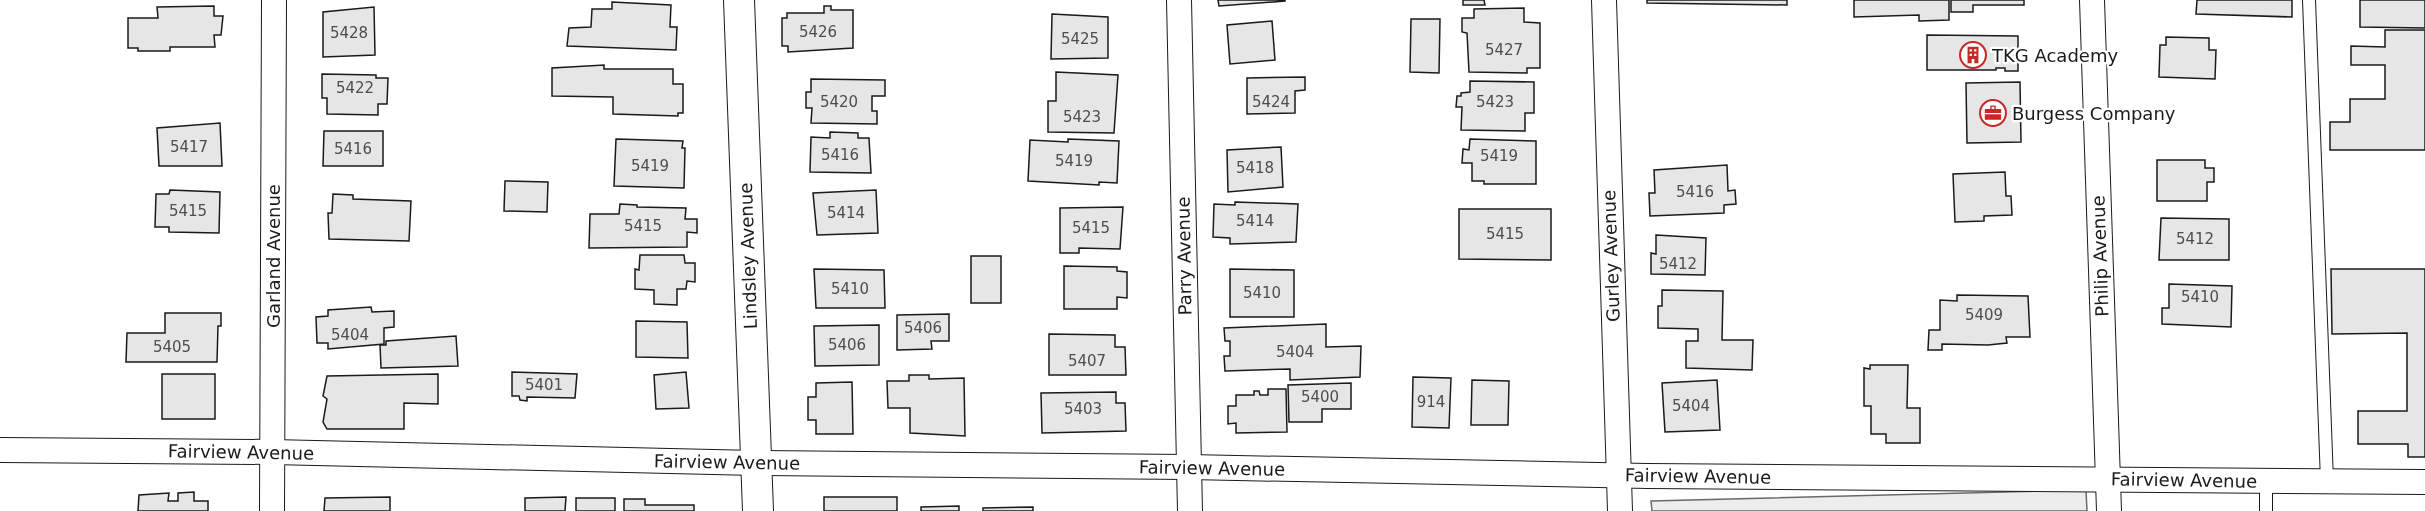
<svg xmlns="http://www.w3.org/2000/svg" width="2425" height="511" viewBox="0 0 2425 511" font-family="'DejaVu Sans',sans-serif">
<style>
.built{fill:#ededed;stroke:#6a6a6a;stroke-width:1.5}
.building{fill:#e6e6e6;stroke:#1a1a1a;stroke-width:1.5}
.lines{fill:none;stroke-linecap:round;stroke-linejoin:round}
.service-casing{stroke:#1a1a1a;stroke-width:14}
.minor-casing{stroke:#1a1a1a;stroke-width:26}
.tertiary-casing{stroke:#1a1a1a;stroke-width:32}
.service{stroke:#fff;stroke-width:12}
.minor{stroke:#fff;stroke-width:24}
.tertiary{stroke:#fff;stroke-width:30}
.labels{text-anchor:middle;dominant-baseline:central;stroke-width:4.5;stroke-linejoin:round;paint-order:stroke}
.number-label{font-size:15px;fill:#4d4d4d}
.poi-label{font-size:18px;fill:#1a1a1a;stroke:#fff;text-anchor:start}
.street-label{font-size:18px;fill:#1a1a1a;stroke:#fff}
</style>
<rect width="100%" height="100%" fill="#fff"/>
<polygon class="built" points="2086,490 2087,511 1652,511 1651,501"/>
<g class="building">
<polygon points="1218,0 1285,0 1285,1 1219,6"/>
<polygon points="1463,0 1484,0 1485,5 1463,5"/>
<polygon points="1647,0 1787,0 1787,5 1647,3"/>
<polygon points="1854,0 1949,0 1949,20 1919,21 1919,15 1854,17"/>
<polygon points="1951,0 2024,0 2024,5 1973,5 1973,12 1951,12"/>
<polygon points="2197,0 2292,0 2292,17 2196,14"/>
<polygon points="2360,0 2425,0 2425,28 2360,27"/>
<polygon points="612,2 671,5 670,27 677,27 676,50 567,46 569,28 591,27 592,9 612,9"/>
<polygon points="214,6 214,16 223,16 221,35 214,35 215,47 170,47 170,51 138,51 138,48 128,48 128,18 158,18 157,7"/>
<polygon points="824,6 831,6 831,10 853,10 853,48 788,52 788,46 782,46 782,18 787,18 787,13 824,13"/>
<polygon points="374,7 375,55 323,57 323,12"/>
<polygon points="1524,8 1524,22 1540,23 1540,68 1527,68 1527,73 1469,72 1467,33 1462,32 1462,18 1474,18 1474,9"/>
<polygon points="1052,14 1108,17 1108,58 1051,59"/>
<polygon points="1411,19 1440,19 1439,73 1410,72"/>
<polygon points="1272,21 1275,60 1230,64 1227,25"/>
<polygon points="2385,30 2425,30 2425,150 2330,150 2330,122 2350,122 2350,99 2385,99 2385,65 2351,65 2351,46 2385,47"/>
<polygon points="1927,35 2018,36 2018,71 2005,71 2005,68 1996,68 1996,70 1927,70"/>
<polygon points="2166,37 2209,38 2209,50 2216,50 2215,79 2159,77 2160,45 2166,45"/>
<polygon points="604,65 604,69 673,69 673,84 683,84 683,113 678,113 678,116 613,114 613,97 552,96 552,68"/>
<polygon points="1056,72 1118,75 1114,133 1048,132 1048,101 1056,101"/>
<polygon points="322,74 376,75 376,78 388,78 387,104 378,104 378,115 327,114 327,98 322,98"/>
<polygon points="1305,77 1305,90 1295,91 1295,113 1247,114 1247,78"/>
<polygon points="811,79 885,80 885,96 872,96 872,111 877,111 877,124 811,123 812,108 806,108 806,92 811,92"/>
<polygon points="1470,81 1534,82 1534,113 1525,113 1525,131 1461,130 1462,107 1456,107 1457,96 1461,96 1461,93 1470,92"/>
<polygon points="2020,82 2021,142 1967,143 1966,83"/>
<polygon points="220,123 222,166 159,166 157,128"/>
<polygon points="324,131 383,131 383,166 323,166"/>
<polygon points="830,132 858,133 858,138 869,138 871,173 810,172 811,137 830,138"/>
<polygon points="616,139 683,141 682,148 685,148 684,188 614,186"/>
<polygon points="1068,139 1119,141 1117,183 1099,182 1099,185 1028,181 1030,140 1068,142"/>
<polygon points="1470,139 1536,141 1536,184 1484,184 1484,181 1472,181 1472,163 1462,163 1463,149 1469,150"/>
<polygon points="1281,147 1283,187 1228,192 1227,150"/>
<polygon points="2157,160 2205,160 2205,168 2214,168 2214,182 2207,182 2207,201 2157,201"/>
<polygon points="1727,165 1728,191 1735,190 1736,204 1724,205 1724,213 1650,216 1649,193 1655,193 1654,170"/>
<polygon points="2005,172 2006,196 2011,196 2012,215 1984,216 1984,221 1955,222 1953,174"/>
<polygon points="505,181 548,182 547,212 504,211"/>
<polygon points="170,190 220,192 219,233 169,232 169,227 155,227 156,194 169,194"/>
<polygon points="876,190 878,233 817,235 813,193"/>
<polygon points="333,194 353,195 353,199 411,201 409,241 329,239 328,213 332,213"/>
<polygon points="1235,202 1298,204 1296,242 1230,244 1230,238 1213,237 1214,204 1235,205"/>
<polygon points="620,204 637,205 637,207 686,208 685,219 697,219 697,233 687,232 687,247 589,248 590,214 619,214"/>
<polygon points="1123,207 1120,249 1079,248 1079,253 1060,253 1060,208"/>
<polygon points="1459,209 1551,209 1551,260 1459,259"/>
<polygon points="2161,218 2229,219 2229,260 2159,260"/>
<polygon points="1656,235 1706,238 1705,275 1651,274 1651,253 1656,254"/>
<polygon points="640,255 684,255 685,263 695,263 695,282 687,281 686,289 677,289 677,305 654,304 654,290 635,289 635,269 639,270"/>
<rect x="971" y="256" width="30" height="47"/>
<polygon points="1064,266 1117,267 1117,271 1127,272 1127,298 1117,297 1117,309 1064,309"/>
<polygon points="814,269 884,270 885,308 816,308"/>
<polygon points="1230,269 1294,270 1294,317 1230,317"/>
<polygon points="2331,269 2425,269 2425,457 2408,457 2408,444 2358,444 2358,411 2407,411 2407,333 2332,334"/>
<polygon points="2169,284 2232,286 2231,327 2162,324 2162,308 2169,308"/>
<polygon points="1662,290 1723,291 1722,340 1753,340 1752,370 1686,368 1686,341 1698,341 1698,329 1658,328 1658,306 1662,306"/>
<polygon points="1957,295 2028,296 2030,337 2006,337 2007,343 1988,345 1942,344 1942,350 1928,350 1929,330 1940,330 1940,300 1957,301"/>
<polygon points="371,307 372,312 394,311 394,327 384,328 384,344 328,349 328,343 317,343 316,317 328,316 328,310"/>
<polygon points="165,313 221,313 221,326 218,326 217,362 126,362 127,333 165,333"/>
<polygon points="949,314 949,341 931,341 932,349 897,350 897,315"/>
<polygon points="636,321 687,322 688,358 636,357"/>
<polygon points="1326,324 1326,347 1361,346 1360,377 1290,380 1290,369 1225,371 1224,356 1230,356 1230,341 1225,341 1224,328"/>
<polygon points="879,325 879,365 815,366 814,326"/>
<polygon points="1049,334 1115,335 1115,347 1125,347 1126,375 1049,375"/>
<polygon points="456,336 458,366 381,368 380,345 386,345 386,341"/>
<polygon points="1870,365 1908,365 1907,408 1920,408 1920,443 1886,443 1886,434 1871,434 1871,406 1864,406 1864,368 1870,369"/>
<polygon points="512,372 577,374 575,398 527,397 527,401 520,400 519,396 512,396"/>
<polygon points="686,372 689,408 656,409 654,375"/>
<rect x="162" y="374" width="53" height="45"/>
<polygon points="438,374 438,404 404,403 404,429 327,429 323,422 327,399 323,396 327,376"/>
<polygon points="909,375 929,375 929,379 964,378 965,436 910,433 910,408 888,408 887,381 909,381"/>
<polygon points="1413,377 1451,378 1449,428 1412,427"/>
<polygon points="1472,380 1509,381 1508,425 1471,425"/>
<polygon points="1717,380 1720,430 1665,432 1662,383"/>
<polygon points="852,382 853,434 816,434 816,420 808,420 808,397 816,397 816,383"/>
<polygon points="1351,383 1351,409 1322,409 1322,422 1289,422 1288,385"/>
<polygon points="1268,389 1286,389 1287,432 1236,433 1236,423 1228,424 1228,406 1236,406 1236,395 1254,395 1254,391 1259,391 1260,395 1268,395"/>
<polygon points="1116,392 1116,403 1125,403 1126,431 1042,433 1041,393"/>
<polygon points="194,492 194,501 208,501 208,511 138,511 139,495 169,493 168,501 178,501 178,493"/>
<polygon points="390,497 390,511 324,511 325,498"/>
<polygon points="566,497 565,511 525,511 525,498"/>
<rect x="824" y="497" width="73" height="14"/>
<rect x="576" y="498" width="39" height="13"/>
<polygon points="624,499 645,499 645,505 694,505 694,511 624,511"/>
<polygon points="959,506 959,511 921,511 921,507"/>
<polygon points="1033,507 1033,511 983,511 983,508"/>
</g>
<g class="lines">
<defs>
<g id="service">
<polyline points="2309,0 2327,481"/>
<polyline points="2266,511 2266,481"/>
</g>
<g id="minor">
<polyline points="1179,0 1190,511"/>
<polyline points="1604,0 1620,511"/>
<polyline points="2092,0 2109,511"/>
<polyline points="0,450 272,452 756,463 1189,467 1648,476 2425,482"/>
<polyline points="272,511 274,0"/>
</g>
<polyline id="tertiary" points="739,0 758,511"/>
</defs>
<use href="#service" class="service-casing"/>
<use href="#minor" class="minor-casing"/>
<use href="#tertiary" class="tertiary-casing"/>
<use href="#service" class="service"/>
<use href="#minor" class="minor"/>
<use href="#tertiary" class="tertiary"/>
</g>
<defs>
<symbol id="building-ring" viewBox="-11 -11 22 22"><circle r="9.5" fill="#fff" stroke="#c62828" stroke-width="1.5"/><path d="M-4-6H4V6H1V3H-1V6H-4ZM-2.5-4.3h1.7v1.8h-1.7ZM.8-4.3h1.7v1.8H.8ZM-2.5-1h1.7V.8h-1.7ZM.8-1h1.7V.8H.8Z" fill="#c62828"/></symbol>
<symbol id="office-ring" viewBox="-11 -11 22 22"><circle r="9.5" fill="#fff" stroke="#c62828" stroke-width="1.5"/><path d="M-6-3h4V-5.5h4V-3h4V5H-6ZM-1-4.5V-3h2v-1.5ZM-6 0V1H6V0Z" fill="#c62828"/></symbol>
</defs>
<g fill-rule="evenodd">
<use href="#building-ring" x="1958" y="40" width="30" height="30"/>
<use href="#office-ring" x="1978" y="98" width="30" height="30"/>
</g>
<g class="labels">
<g class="number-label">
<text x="818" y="32">5426</text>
<text x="349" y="33">5428</text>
<text x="1080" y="39">5425</text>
<text x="1504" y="50">5427</text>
<text x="355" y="88">5422</text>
<text x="839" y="102">5420</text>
<text x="1271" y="102">5424</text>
<text x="1495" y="102">5423</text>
<text x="1082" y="117">5423</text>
<text x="189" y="147">5417</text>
<text x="353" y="149">5416</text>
<text x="840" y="155">5416</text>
<text x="1499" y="156">5419</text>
<text x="1074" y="161">5419</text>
<text x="650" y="166">5419</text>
<text x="1255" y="168">5418</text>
<text x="1695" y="192">5416</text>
<text x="188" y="211">5415</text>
<text x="846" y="213">5414</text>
<text x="1255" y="221">5414</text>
<text x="643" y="226">5415</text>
<text x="1091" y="228">5415</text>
<text x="1505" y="234">5415</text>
<text x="2195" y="239">5412</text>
<text x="1678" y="264">5412</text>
<text x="850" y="289">5410</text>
<text x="1262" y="293">5410</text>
<text x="2200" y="297">5410</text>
<text x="1984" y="315">5409</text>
<text x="923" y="328">5406</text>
<text x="350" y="335">5404</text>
<text x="847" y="345">5406</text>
<text x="172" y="347">5405</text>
<text x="1295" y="352">5404</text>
<text x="1087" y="361">5407</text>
<text x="544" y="385">5401</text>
<text x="1320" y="397">5400</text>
<text x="1431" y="402">914</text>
<text x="1691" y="406">5404</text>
<text x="1083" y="409">5403</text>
</g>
<g class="poi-label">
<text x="1992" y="55">TKG Academy</text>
<text x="2012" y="113">Burgess Company</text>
</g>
<g class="street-label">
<text transform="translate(273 256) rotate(-90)">Garland Avenue</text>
<text transform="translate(748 256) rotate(-92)">Lindsley Avenue</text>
<text transform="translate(1184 256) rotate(-91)">Parry Avenue</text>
<text transform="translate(1611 256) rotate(-92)">Gurley Avenue</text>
<text transform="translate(2100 256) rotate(-92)">Philip Avenue</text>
<text transform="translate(241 452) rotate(1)">Fairview Avenue</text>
<text transform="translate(727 462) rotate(1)">Fairview Avenue</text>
<text transform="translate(1212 468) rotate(1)">Fairview Avenue</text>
<text transform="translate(1698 476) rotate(1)">Fairview Avenue</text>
<text transform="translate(2184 480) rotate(1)">Fairview Avenue</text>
</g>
</g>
</svg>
